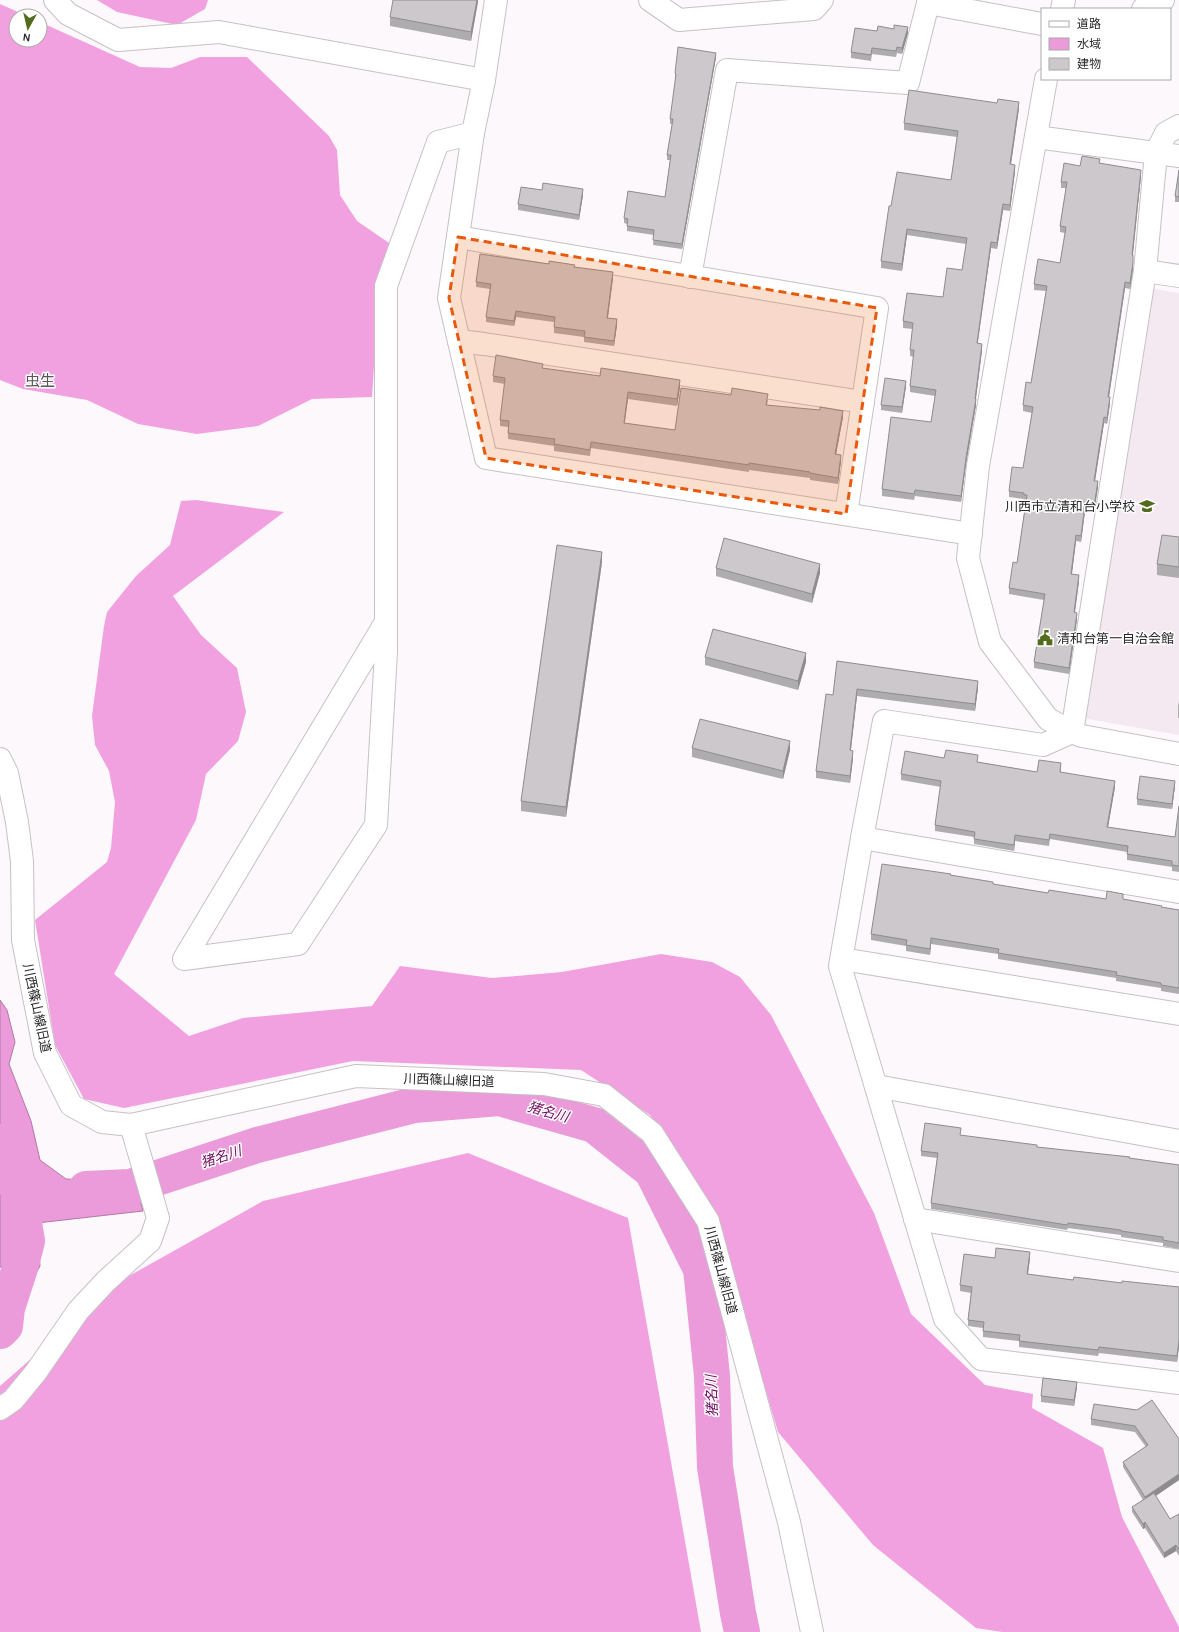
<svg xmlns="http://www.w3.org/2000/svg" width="1179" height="1632" viewBox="0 0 1179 1632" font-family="Karla,'Noto Sans JP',sans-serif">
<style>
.built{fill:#f5e9f1}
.forest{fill:#f2a1e0}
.water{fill:#eb9bd9;stroke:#b178a4}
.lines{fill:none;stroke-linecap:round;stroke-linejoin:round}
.river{stroke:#eb9bd9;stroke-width:36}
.street-casing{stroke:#c6c1c5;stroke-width:24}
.secondary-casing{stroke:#c6c1c5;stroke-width:24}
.street{stroke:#fff;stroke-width:22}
.secondary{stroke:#fff;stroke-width:22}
.wall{fill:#afacaf}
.shaded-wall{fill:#8f8c8e}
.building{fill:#ccc8cb;stroke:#8f8c8e}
.marked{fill:#e8590c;fill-opacity:0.2;stroke:#e8590c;stroke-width:3;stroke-dasharray:8 5;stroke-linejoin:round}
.labels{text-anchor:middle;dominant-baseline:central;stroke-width:3;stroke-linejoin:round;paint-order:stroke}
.poi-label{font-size:13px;fill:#292829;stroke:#fff;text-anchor:end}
.street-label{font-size:13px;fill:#292829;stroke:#fff}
.water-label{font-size:14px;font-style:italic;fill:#6e0e60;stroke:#fff}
.quarter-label{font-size:15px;fill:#5a5659;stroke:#fff}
</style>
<rect width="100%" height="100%" fill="#fdf8fc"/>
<polygon class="built" points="1149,288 1179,293 1179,735 1082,718"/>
<g class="forest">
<polygon points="97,0 208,0 205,9 177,25 117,12"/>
<polygon points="0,4 27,16 16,16 16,40 40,40 40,22 140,67 171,68 200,57 247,57 329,136 337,150 340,195 357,221 392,245 379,288 372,397 312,399 258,426 197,434 138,424 87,400 23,389 0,380"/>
<polygon points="196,500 284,512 173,596 201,635 237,668 246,712 238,741 206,774 196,820 114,974 189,1036 243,1018 372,1006 400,966 492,978 562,972 661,954 712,962 740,977 771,1015 874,1213 911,1314 985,1385 1033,1394 1032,1408 1103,1448 1122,1517 1179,1627 1179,1632 1002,1632 976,1628 873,1545 778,1432 713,1213 650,1115 581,1070 353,1061 124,1108 84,1099 55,1045 35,920 107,862 111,848 115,802 109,771 95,745 92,716 104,626 107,612 136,576 170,545 181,501"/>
<polygon points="468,1153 628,1218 701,1632 0,1632 0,1386 120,1281 263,1201"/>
</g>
<polygon class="water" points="0,1000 7,1010 15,1042 9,1064 31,1121 40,1160 66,1179 98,1181 134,1178 143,1211 37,1223 40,1266 36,1273 0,1267"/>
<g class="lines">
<g class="river">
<polyline points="0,1142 19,1193 27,1241 20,1268 7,1308 5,1326 0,1331"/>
<polyline points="86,1189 130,1187 257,1145 414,1105 499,1098 594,1125 652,1171 701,1269 712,1376 715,1467 738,1613 742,1632"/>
</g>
<defs>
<g id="street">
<polyline points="55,0 68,14 118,40 219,32 484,80 496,0"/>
<polyline points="650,0 679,20 814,9 822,0"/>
<polyline points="1179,126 1166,133 1156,153 1145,271 1072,732 1043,745 884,721 862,838 1179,892"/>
<polyline points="473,133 449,298 486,458 971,534"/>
<polyline points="1036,137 1179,156"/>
<polyline points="458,237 877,308 846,514"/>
<polyline points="1145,271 1179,276"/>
<polyline points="690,277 727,70 908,83 928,3 1042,24"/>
<polyline points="459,341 484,344 863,402"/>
<polyline points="386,622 386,652 376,825 298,944 184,959 386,622 386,286 438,142 473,133 484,80"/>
<polyline points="0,759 7,773 17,822 22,861 23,940 45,1053 71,1105 102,1122 131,1125 356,1076 544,1084 604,1095 652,1133 708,1221 789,1522 812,1632"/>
<polyline points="862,838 840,966 945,1319 981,1359 1179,1383"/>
<polyline points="842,959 1179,1014"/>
<polyline points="876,1086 1179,1141"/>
<polyline points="915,1219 1179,1261"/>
<polyline points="0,1409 13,1400 36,1372 78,1311 106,1281 150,1241 158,1218 131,1125"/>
</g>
<g id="secondary">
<polyline points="1062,9 1064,0"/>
<polyline points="1143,9 1163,0"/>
<polyline points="1046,79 978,466 968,558 990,642 1048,719 1072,732 1082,736 1179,754"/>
</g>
</defs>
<use href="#street" class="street-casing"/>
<use href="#secondary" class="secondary-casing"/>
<use href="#street" class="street"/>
<use href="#secondary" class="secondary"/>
</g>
<g class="wall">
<polygon points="478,0 471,41 390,26 390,17"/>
<polygon points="877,31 908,33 902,54 897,53 896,57 872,54 871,61 851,58 851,52"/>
<polygon points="716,57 682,249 653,245 654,235 627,231 627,224 624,223 624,218 665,197 670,160 667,160 667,155 672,124 670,124 670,119 676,78 675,78 675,73"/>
<polygon points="1019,108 1011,164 1015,171 1010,211 1003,210 997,249 991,248 977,343 982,350 976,399 976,405 966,464 961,502 915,496 914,500 882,496 882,489 931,422 935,396 910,392 910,386 914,357 910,356 910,350 913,329 903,328 903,321 943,297 962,270 966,244 907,235 902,271 881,268 881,261 891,206 951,180 957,137 904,130 904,123"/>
<polygon points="1100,163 1141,176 1133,255 1133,269 1130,289 1125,288 1109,397 1110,403 1107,424 1104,423 1095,481 1098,487 1094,512 1085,511 1081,542 1076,541 1072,574 1079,581 1075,613 1077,619 1069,674 1034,668 1034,662 1044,600 1009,594 1009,588 1017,563 1026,501 1024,501 1024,499 1009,497 1009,491 1023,468 1032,413 1023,411 1023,405 1031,383 1046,291 1034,290 1034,284 1060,263 1065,233 1060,232 1060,226 1066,188 1061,188 1061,182 1080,166"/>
<polygon points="1179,170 1179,202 1175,202 1175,196"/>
<polygon points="542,190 583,195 579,220 518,210 518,204"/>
<polygon points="549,264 575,267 613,278 608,318 617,325 614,346 584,342 584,337 554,333 554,322 516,317 514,326 486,322 486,317 490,289 476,287 476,282"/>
<polygon points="543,368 680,387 677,406 628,399 624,423 675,430 768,400 767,405 843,417 836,454 841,461 838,484 810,480 810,478 749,470 749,472 591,448 590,456 554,451 554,446 508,439 508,427 500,426 500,420 505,384 493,382 493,376"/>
<polygon points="906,386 902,413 881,410 881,405"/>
<polygon points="1179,537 1179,578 1157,575 1157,564"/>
<polygon points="602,562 566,817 521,811 521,801"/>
<polygon points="716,568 820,573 812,603 716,576"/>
<polygon points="705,657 806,662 798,690 705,665"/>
<polygon points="837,661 978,688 975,711 857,696 851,750 853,758 850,783 816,778 816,771 833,695"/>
<polygon points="1179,701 1179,718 1178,718 1178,706"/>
<polygon points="692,748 790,750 783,779 692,757"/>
<polygon points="944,758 978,761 978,762 1037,772 1061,769 1061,772 1115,787 1108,827 1175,837 1179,806 1179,872 1172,871 1172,867 1127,860 1127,852 1050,839 1049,846 1015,841 1014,851 974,844 974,837 935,831 935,825 941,787 901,780 901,774"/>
<polygon points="1175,786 1172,809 1137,805 1137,799"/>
<polygon points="951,875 993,884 1048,893 1106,899 1123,899 1162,907 1179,910 1179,994 1161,991 1161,988 1116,981 1116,978 998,959 998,954 931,944 930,955 906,951 906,946 871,940 871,934"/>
<polygon points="961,1135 1037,1147 1179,1165 1179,1249 1163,1246 1163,1243 1121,1237 1121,1235 1068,1228 1067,1230 931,1209 931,1203 937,1158 921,1156 921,1151"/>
<polygon points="995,1258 1030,1258 1028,1274 1073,1280 1179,1287 1179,1346 1177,1362 1099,1353 1098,1356 1019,1347 1019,1341 983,1337 983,1328 968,1326 968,1320 971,1293 960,1291 960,1285"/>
<polygon points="1077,1387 1074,1406 1041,1402 1041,1396"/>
<polygon points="1094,1404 1179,1439 1179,1480 1156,1496 1170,1519 1179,1514 1179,1556 1176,1551 1164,1558 1145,1528 1143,1529 1132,1512 1132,1507 1143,1500 1123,1467 1123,1462 1146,1447 1135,1432 1091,1425 1091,1419"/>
</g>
<g class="shaded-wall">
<polygon points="477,0 478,0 478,2 471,41 471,32"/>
<polygon points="908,27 908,33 902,54 902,48"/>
<polygon points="716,53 716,57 682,249 682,244"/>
<polygon points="1019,102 1019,108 1010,171 1010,164"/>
<polygon points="1015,165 1015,171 1010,211 1010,205"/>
<polygon points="1141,170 1141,176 1132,261 1132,255"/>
<polygon points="583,189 583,195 579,220 579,215"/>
<polygon points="1003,204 1003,210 997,249 997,243"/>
<polygon points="907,229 907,235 902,271 902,264"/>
<polygon points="991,242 991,248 977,349 977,343"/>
<polygon points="1133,255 1133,269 1130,289 1130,283"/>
<polygon points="613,272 613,278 607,323 607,318"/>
<polygon points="1125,282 1125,288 1108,403 1108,397"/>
<polygon points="516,311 516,317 514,326 514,321"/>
<polygon points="617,319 617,325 614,346 614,341"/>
<polygon points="982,344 982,350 975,405 975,399"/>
<polygon points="680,380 680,387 677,406 677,399"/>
<polygon points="906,381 906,386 902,413 902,407"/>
<polygon points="628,392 628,399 624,429 624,423"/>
<polygon points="1110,397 1110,403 1107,424 1107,418"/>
<polygon points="976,399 976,405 966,464 961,502 961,496 966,458"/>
<polygon points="843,411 843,417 835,460 835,454"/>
<polygon points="1104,417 1104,423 1094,487 1094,481"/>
<polygon points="841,455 841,461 838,484 838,478"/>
<polygon points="1098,481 1098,487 1094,512 1094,506"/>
<polygon points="1085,505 1085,511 1081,542 1081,536"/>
<polygon points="1076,535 1076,541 1071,580 1071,574"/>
<polygon points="602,552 602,562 566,817 566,807"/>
<polygon points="820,564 820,573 812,603 812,594"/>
<polygon points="1079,575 1079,581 1074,618 1074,612"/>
<polygon points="1077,613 1077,619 1069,674 1069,668"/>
<polygon points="806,653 806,662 798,690 798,681"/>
<polygon points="978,681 978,688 975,711 975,704"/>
<polygon points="857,689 857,696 850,757 850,750"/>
<polygon points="790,741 790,750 783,779 783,771"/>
<polygon points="853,751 853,758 850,783 850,776"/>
<polygon points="1115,781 1115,787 1107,833 1107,827"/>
<polygon points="1175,781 1175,786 1172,809 1172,804"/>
<polygon points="1015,835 1015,841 1014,851 1014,845"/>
<polygon points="931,938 931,944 930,955 930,949"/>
<polygon points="1030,1252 1030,1258 1027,1280 1027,1274"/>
<polygon points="1179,1340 1179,1346 1177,1362 1177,1356"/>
<polygon points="1077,1382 1077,1387 1074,1406 1074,1400"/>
<polygon points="1179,1474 1179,1480 1145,1503 1145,1497"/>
<polygon points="1145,1522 1145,1528 1143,1529 1143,1524"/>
<polygon points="1176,1545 1176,1551 1164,1558 1164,1553"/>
</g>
<g class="building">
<polygon points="393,0 477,0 471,32 390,17"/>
<polygon points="894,25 908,27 902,48 897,47 896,51 872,48 871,55 851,52 855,28 877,31 878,26 894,29"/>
<polygon points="678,47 716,53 682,244 653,240 654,230 627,226 628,219 624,218 628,191 665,197 671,155 667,155 673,119 670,119 676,74 675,73"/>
<polygon points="909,90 997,103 998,99 1019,102 1010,164 1015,165 1010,205 1003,204 997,243 991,242 977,343 982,344 975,399 976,399 966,458 961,496 915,490 914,494 882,489 891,417 931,422 936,390 910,386 914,350 910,350 913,323 903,321 907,293 943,297 947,268 962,270 967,238 907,229 902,264 881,261 889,206 891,206 897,172 951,180 958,131 904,123"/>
<polygon points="1082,156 1100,159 1099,163 1141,170 1132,255 1133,255 1133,263 1130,283 1125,282 1108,397 1110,397 1107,418 1104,417 1094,481 1098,481 1094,506 1085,505 1081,536 1076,535 1071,574 1079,575 1074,612 1077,613 1069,668 1034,662 1045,594 1009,588 1013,562 1017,563 1027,495 1024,495 1024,493 1009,491 1012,467 1023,468 1033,407 1023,405 1026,382 1031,383 1047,286 1034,284 1038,259 1060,263 1066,227 1060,226 1067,182 1061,182 1064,163 1080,166"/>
<polygon points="1179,170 1179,197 1175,196"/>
<polygon points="543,183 583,189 579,215 518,204 521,187 542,190"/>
<polygon points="480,254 549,264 549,261 575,265 574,267 613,272 607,318 617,319 614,341 584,337 585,331 554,327 555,317 516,311 514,321 486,317 491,284 476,282"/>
<polygon points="496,355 543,364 542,368 600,376 601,368 680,380 677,399 628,392 624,423 675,430 681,388 731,395 732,388 768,394 766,405 820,410 820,407 843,411 835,454 841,455 838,478 810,473 810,472 749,463 749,465 591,442 590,450 554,444 555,439 508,433 509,421 500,420 505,379 505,378 493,376"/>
<polygon points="885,378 906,381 902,407 881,405"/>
<polygon points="1162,535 1179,537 1179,567 1157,564"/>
<polygon points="724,538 820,564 812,594 716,568"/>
<polygon points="557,545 602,552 566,807 521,801"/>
<polygon points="713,629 806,653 798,681 705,657"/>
<polygon points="837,661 978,681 975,704 857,689 850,750 853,751 850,776 816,771 826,694 833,695"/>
<polygon points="700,719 790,741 783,771 692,748"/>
<polygon points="946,750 978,755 977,762 1037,772 1039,760 1061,763 1060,772 1115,781 1107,827 1175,837 1179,806 1179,866 1172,865 1172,861 1127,854 1128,846 1050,834 1049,840 1015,835 1014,845 974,839 975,832 935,825 941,781 901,774 905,751 944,758"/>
<polygon points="1140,776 1175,781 1172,804 1137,799"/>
<polygon points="882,864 951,874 950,875 993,882 993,884 1048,893 1049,890 1106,899 1107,891 1123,894 1123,899 1162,906 1161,907 1179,910 1179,988 1161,985 1161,983 1116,975 1117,972 998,953 999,949 931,938 930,949 906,945 907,940 871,934"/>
<polygon points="925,1123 961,1128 960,1135 1037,1145 1037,1147 1130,1157 1129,1158 1179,1165 1179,1243 1163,1240 1163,1237 1121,1231 1121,1230 1068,1223 1067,1225 931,1203 938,1153 921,1151"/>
<polygon points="996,1248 1030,1252 1027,1274 1073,1280 1074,1277 1122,1283 1122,1281 1179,1287 1179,1340 1177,1356 1099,1347 1098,1350 1019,1341 1020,1335 983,1331 984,1322 968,1320 972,1287 960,1285 964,1254 995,1258"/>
<polygon points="1043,1378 1077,1382 1074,1400 1041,1396"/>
<polygon points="1152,1400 1179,1439 1179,1474 1145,1497 1123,1462 1148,1445 1135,1426 1091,1419 1094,1404 1137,1410"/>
<polygon points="1154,1493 1170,1519 1179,1514 1179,1550 1176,1545 1164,1553 1145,1522 1143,1524 1132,1507"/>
</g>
<path class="marked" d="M458,237L877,308L846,514L486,458L449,298Z"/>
<defs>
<symbol id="school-bare" viewBox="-9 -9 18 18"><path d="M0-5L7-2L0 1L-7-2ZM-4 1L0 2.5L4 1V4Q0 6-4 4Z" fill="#536b1c" stroke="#fff" stroke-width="2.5" paint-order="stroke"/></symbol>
<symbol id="civic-bare" viewBox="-9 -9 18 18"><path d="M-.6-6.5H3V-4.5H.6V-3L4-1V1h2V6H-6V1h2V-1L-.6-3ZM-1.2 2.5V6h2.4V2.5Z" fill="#536b1c" stroke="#fff" stroke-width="2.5" paint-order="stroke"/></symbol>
</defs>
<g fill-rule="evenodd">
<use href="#school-bare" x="1136" y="495" width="22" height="22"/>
<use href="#civic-bare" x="1034" y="627" width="22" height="22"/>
</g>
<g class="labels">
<g class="poi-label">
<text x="1135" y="506">川西市立清和台小学校</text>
<text x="1057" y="638" text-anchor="start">清和台第一自治会館</text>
</g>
<g class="street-label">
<text transform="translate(37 1008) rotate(78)">川西篠山線旧道</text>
<text transform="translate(449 1080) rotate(2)">川西篠山線旧道</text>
<text transform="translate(721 1270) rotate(75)">川西篠山線旧道</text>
</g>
<g class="water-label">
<text transform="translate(548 1112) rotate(16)">猪名川</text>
<text transform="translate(221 1157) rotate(-18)">猪名川</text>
<text transform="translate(712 1396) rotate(-92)">猪名川</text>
</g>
<g class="quarter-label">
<text x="40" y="381">虫生</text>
</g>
</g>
<rect x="1041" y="8" width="130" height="72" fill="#ffffff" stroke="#a9a9a9"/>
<rect x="1049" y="21" width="20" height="6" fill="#ffffff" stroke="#a9a9a9"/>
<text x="1077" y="28" font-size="12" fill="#292829">道路</text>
<rect x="1049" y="38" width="20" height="12" fill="#eb9bd9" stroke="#a9a9a9"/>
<text x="1077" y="48" font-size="12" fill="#292829">水域</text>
<rect x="1049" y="58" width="20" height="12" fill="#ccc8cb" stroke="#a9a9a9"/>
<text x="1077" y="68" font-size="12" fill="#292829">建物</text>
<g transform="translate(28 28) rotate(188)"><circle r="19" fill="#ffffff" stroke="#a9a9a9"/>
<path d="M0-3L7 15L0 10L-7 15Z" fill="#536b1c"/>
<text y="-6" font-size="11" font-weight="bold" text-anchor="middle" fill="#292829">N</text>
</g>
</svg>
